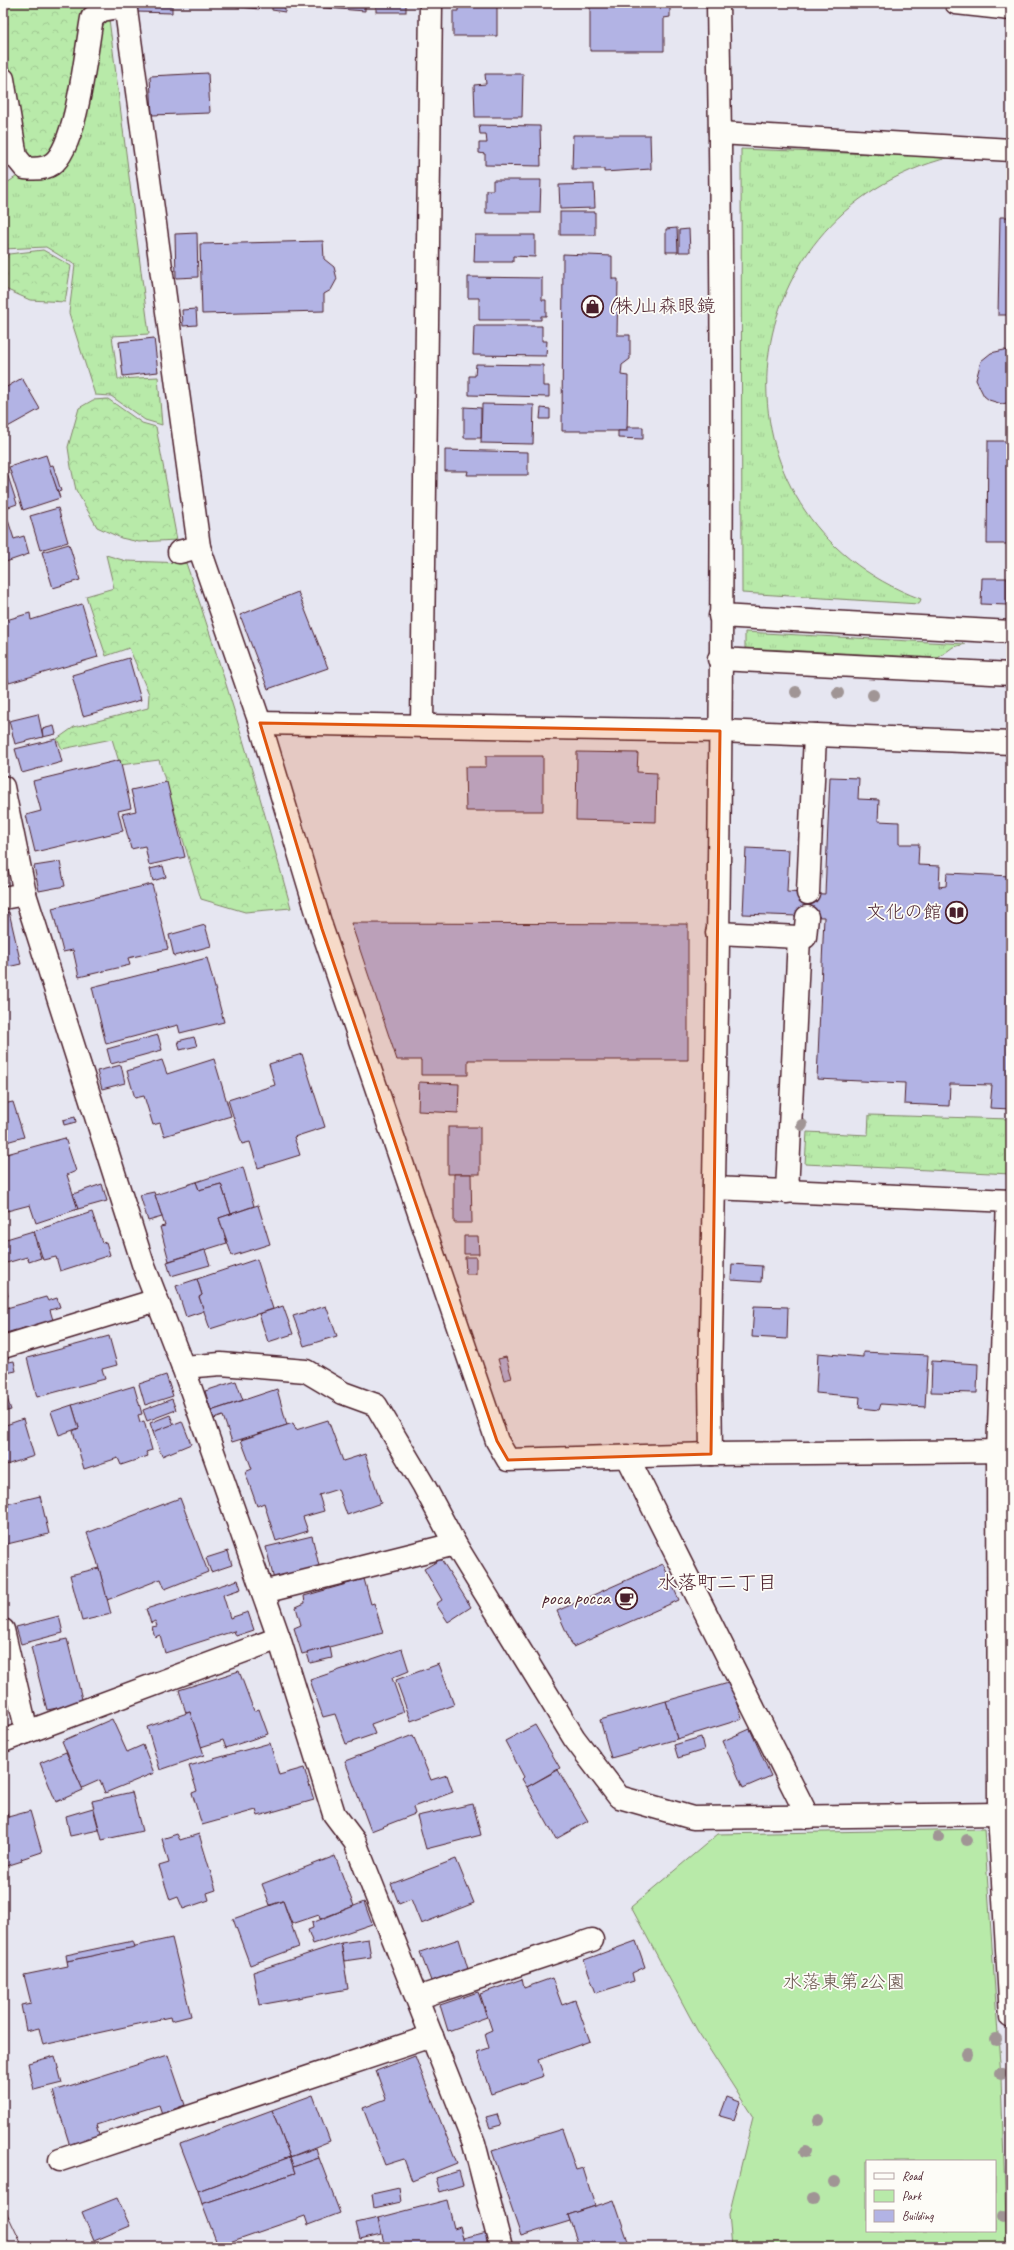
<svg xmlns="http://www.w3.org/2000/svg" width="1014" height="2250" viewBox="0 0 1014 2250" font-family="Caveat,'Klee One',sans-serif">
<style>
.grass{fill:url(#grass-tufts);stroke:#81846a}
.forest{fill:url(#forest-crowns);stroke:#81846a}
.park{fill:#b8eaa9;stroke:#81846a;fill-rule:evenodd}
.building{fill:#b2b3e4;stroke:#4a1f2b}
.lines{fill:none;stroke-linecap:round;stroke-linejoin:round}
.minor-casing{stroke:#4a1f2b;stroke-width:25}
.minor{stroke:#fdfcf7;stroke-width:22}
.tram{stroke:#4a1f2b;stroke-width:1}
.tree{fill:#a09595}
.marked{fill:#e0560e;fill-opacity:0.2;stroke:#e0560e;stroke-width:3;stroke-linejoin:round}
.labels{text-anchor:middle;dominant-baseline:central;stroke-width:3.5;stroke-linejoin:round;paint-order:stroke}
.poi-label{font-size:19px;fill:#4a1f2b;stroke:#fdfcf7;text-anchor:end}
.park-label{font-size:19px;fill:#66524a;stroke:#fdfcf7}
.neighbourhood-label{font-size:20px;fill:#4a1f2b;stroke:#fdfcf7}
</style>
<defs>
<pattern id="grass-tufts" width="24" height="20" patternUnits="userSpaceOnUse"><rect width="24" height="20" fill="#b8eaa9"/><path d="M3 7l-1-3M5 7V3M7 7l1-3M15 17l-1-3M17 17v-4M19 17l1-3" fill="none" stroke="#a0c892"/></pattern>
<pattern id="forest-crowns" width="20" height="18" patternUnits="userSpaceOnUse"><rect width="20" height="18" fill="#b8eaa9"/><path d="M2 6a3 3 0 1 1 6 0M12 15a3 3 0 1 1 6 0" fill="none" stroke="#a0c892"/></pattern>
</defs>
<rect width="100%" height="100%" fill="#e6e6f1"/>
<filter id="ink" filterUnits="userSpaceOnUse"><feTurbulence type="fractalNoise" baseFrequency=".025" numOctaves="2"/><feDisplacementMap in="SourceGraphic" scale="8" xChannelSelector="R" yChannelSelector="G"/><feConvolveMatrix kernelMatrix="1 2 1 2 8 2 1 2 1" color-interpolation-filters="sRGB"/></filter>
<g filter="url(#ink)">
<g class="grass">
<polygon points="109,19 149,334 112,336 118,379 158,377 162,425 145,420 111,396 95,395 69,313 75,265 46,247 3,249 3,181 7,183 20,174 98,21"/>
<path d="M741,149L951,157C722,214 700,517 921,599L919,604L742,593Z"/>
<polygon points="745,632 966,644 953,647 938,658 745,648"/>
<polygon points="869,1115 1011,1119 1011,1174 805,1164 807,1132 868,1135"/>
</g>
<g class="forest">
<polygon points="3,3 98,3 55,153 36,162 20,153 3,47"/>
<polygon points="43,250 71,266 65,302 30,300 3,288 3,258 9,254"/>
<polygon points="108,399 142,423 156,427 177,540 139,542 121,538 97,527 76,490 71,467 68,447 79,408 93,400"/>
<path d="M106,555L126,561L186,563C226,677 259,792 291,908L245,912L201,899L159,760L120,765L112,739L62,749L57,739L74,727L148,708L149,694L129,648L106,656L86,596L114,588Z"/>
</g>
<path class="park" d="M984,1829L1001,2078L1007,2247H732L729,2215L753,2117L697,2030L631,1907L718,1834ZM867,2161H995V2231H867Z"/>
<g class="building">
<polygon points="137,3 172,3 172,13 137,12"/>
<polygon points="201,3 260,3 259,9"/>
<polygon points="272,3 285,3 285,12 272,10"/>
<polygon points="287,3 365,3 365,11 287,5"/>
<rect x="376" y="3" width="30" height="9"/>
<polygon points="458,3 497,3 497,36 453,36 453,11 458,11"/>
<polygon points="590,3 670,3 670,17 664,18 664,51 590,51"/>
<polygon points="208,73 210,113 152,115 150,76"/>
<polygon points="485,74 523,74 522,117 475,117 474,85 486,84"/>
<polygon points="479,125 540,126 541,166 485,165 485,154 479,153 479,143 487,143 486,134 480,134"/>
<polygon points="573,135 650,135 651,169 604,172 604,169 572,169"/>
<polygon points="493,180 541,180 540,213 486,213 486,190 493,190"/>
<polygon points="594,184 595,208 560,209 559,185"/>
<rect x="560" y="212" width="35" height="23"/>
<polygon points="1000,217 1011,217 1011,315 998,315"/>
<polygon points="677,228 678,252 666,252 666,229"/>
<polygon points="689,229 690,252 679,252 679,230"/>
<polygon points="197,233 198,277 176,278 175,234"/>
<polygon points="475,235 535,235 535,257 513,256 513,262 474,262"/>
<polygon points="323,241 324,259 334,267 337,279 331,290 324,294 324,311 202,314 200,244"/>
<polygon points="563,254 612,256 612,279 618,279 617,335 630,335 630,359 622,365 621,375 628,376 627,431 562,431"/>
<polygon points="468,277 542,278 542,300 546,300 546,316 541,316 541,320 479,320 479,298 468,298"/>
<polygon points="196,309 197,325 183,326 182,310"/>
<polygon points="474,326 542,326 542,341 547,341 546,356 473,355"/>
<polygon points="154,338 158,372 123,376 119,342"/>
<polygon points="1004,350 1011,351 1011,402 1002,404 989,400 984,396 976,380 981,361 991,353"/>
<polygon points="476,364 543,365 543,386 549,386 549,397 469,395 469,376 475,376"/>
<polygon points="22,378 40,409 4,429 3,384 5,388"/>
<polygon points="482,404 534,405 533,444 481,443"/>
<polygon points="464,407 481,408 481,438 464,438"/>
<polygon points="541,408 550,409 550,419 540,419"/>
<polygon points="627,427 643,427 643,439 618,438 618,431 627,431"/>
<polygon points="988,441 1011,441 1011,544 987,544"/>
<polygon points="445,450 528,452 528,475 467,475 468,471 445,471"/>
<polygon points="46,455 60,498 23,510 9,467"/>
<polygon points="3,461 17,504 3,509"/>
<polygon points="53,465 61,491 58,492 49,466"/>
<polygon points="58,508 68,542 40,550 30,516"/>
<polygon points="7,517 14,539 24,536 29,554 3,563 3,518"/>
<polygon points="69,544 80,580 53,588 42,552"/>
<polygon points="982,578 1007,578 1007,605 981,604"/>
<polygon points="298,592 328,668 268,689 240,615"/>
<polygon points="82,604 98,657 9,683 3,663 3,621 30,613 31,620"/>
<polygon points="129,658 141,700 83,716 72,675"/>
<polygon points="38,714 43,737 15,744 9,721"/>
<polygon points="54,726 56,734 43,737 42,729"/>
<polygon points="56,739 62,762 22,773 15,749"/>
<polygon points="577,752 638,753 637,772 657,773 656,822 576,820"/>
<polygon points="486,756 543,756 543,811 466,811 465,767 486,767"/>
<polygon points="120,760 131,808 118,811 123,831 35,852 26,815 41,811 33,781"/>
<polygon points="830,777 859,778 858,799 879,800 878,821 899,822 899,844 919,844 918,865 940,866 939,887 946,886 947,873 1011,876 1011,1109 990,1108 992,1085 950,1084 949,1106 904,1104 905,1083 817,1079 824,917 743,914 746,848 789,850 787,892 825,894"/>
<polygon points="167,782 185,857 149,865 145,846 131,849 122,814 136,811 131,790"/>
<polygon points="60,862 65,886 39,891 34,866"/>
<polygon points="163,866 166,877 153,881 150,869"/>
<polygon points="152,884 168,949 128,958 130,965 79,977 73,950 63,952 52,908"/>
<polygon points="9,912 21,964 3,968 3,913"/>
<polygon points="351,923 688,924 688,1060 468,1060 468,1075 421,1075 421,1060 397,1060"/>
<polygon points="205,925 211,946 174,956 169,935"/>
<polygon points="207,958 224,1022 180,1033 178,1025 106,1044 92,987"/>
<polygon points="158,1035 162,1050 111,1064 107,1049"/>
<polygon points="194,1037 197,1046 180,1050 178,1041"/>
<polygon points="302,1054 325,1127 294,1137 300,1155 258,1168 250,1142 242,1144 228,1100 275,1085 269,1064"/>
<polygon points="214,1059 231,1116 164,1136 160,1123 153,1125 144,1096 135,1098 127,1071 162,1060 167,1074"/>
<polygon points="121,1065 125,1083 102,1089 97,1071"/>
<polygon points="419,1082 459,1084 458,1113 418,1111"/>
<polygon points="13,1102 24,1137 3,1143 3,1104"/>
<polygon points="75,1117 76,1122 64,1125 63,1120"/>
<rect x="448" y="1127" width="32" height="47"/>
<polygon points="65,1138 76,1171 67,1175 78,1209 36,1223 30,1205 7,1211 3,1200 3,1155"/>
<polygon points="243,1167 254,1206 231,1214 221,1184 199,1190 196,1182"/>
<polygon points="454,1174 471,1174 472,1223 454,1223"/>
<polygon points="196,1182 199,1190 221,1184 231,1214 219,1218 227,1243 169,1261 160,1227 165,1226 155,1195"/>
<polygon points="102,1184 107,1201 78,1209 73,1194"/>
<polygon points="154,1192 162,1217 148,1221 140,1195"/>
<polygon points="258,1205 270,1244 232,1256 219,1218"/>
<polygon points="92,1212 102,1243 106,1242 110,1255 60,1271 56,1257 43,1260 34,1231"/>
<polygon points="33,1231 41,1258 29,1262 27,1257 3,1264 3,1240"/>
<polygon points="464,1236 478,1236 479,1254 464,1254"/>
<polygon points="205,1250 210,1265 171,1276 167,1262"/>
<polygon points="465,1257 476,1257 476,1274 466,1274"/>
<polygon points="257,1259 273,1309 210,1329 199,1297 202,1295 197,1279"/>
<polygon points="732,1264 762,1266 761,1282 731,1280"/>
<polygon points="3,1278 8,1296 3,1297"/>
<polygon points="197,1279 202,1295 199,1297 204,1311 186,1317 176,1286"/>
<polygon points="46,1297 48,1301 57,1298 60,1307 50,1310 53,1320 21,1329 22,1334 18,1335 16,1330 3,1334 3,1309"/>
<polygon points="283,1306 293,1334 268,1342 259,1314"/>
<polygon points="326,1306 337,1336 304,1346 293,1316"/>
<polygon points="754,1306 788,1307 787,1339 752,1337"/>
<polygon points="109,1336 117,1365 102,1369 105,1379 37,1397 27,1358"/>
<polygon points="863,1352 928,1355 925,1407 881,1404 879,1410 859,1408 860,1397 816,1393 818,1353 863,1357"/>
<polygon points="506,1357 512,1378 504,1380 498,1359"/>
<polygon points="14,1361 16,1371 6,1373 4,1363"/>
<polygon points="932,1361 978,1364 977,1393 931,1392"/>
<polygon points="166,1375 173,1396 145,1405 139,1384"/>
<polygon points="236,1381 243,1400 211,1411 205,1391"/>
<polygon points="3,1386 11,1410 3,1412"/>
<polygon points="134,1386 142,1414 138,1415 140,1422 144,1421 152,1450 146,1452 148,1456 121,1465 118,1458 84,1469 73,1431 79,1428 72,1405"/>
<polygon points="277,1389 287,1425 232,1442 223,1416 214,1419 211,1411"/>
<polygon points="172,1399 176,1410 147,1421 143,1410"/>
<polygon points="72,1405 79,1428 59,1435 51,1412"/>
<polygon points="170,1415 174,1425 153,1432 150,1423"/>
<polygon points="23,1419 34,1456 3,1466 3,1426"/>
<polygon points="328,1420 343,1461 365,1454 381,1503 347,1515 338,1489 319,1495 324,1511 303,1517 308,1531 276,1541 264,1503 257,1506 245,1472 252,1469 241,1440 293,1423 296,1430"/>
<polygon points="182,1421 191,1444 162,1456 153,1432"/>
<polygon points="40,1496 49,1534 3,1545 3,1505"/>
<polygon points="180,1498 208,1572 165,1589 161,1579 107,1600 97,1561 87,1533"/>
<polygon points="312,1536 320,1570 274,1580 266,1547"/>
<polygon points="228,1551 232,1565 211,1572 206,1558"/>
<polygon points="441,1559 471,1607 448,1622 436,1604 442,1600 424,1569"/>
<polygon points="663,1564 679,1600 573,1647 557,1611"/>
<polygon points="99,1568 111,1614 82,1621 70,1575"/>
<polygon points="364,1579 371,1604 374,1603 383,1633 302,1654 294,1628 301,1625 296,1607 305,1603 304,1596"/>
<polygon points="238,1580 241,1589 223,1595 230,1618 248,1612 254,1630 236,1636 234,1631 165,1653 160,1635 155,1637 152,1627 157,1626 155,1621 151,1623 146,1609"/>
<polygon points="59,1616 63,1633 21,1644 16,1627"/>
<polygon points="67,1639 83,1703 47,1710 31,1647"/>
<polygon points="330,1647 332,1658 310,1663 307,1653"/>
<polygon points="402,1649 409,1671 392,1678 404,1712 371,1724 375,1734 346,1744 335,1714 323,1717 310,1680"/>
<polygon points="439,1664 454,1705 411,1721 396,1680"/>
<polygon points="239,1671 254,1711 259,1709 268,1734 226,1748 223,1740 201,1747 190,1712 186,1713 179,1690"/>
<polygon points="732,1682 742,1719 677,1739 666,1701"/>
<polygon points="666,1701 677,1739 611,1758 600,1720"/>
<polygon points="190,1712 204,1755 160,1770 147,1727"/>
<polygon points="112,1719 127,1752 143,1745 154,1773 105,1793 100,1780 82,1788 62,1741"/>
<polygon points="535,1725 560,1768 527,1787 522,1779 524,1777 505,1741"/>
<polygon points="750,1729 771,1776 743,1788 723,1741"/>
<polygon points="413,1735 431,1780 447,1775 453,1792 413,1807 415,1814 371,1831 345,1761"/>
<polygon points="701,1737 704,1750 678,1758 674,1745"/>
<polygon points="270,1743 279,1775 304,1768 314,1800 258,1816 256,1810 202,1825 192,1793 197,1791 189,1766"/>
<polygon points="66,1752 83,1790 56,1802 40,1763"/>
<polygon points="558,1770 588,1821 556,1839 527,1787"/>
<polygon points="132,1792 142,1831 102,1840 92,1801"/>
<polygon points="3,1800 8,1817 30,1811 42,1852 21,1859 22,1861 3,1867"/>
<polygon points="473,1804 481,1835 426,1849 417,1816"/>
<polygon points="93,1808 99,1830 70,1836 66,1816"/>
<polygon points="177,1834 180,1840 199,1834 216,1890 207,1893 209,1900 183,1909 178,1897 170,1900 159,1866 169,1863 162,1839"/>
<polygon points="335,1856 354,1906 320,1919 319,1915 292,1924 283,1901 270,1905 262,1884"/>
<polygon points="456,1859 474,1903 421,1924 411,1899 399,1904 391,1884"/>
<polygon points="283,1901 299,1947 250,1965 233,1919"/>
<polygon points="364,1902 372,1924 313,1944 308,1930 313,1928 312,1923"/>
<polygon points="172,1938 191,2016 171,2021 170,2017 43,2045 39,2028 26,2031 21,2005 31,2003 24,1975 68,1966 67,1961"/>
<polygon points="368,1939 371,1957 344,1961 341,1943"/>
<polygon points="459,1939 468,1969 431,1981 420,1952"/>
<polygon points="133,1941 135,1947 67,1961 66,1955"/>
<polygon points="636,1941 645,1967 632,1973 634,1981 596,1993 584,1960"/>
<polygon points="341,1943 348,1989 259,2005 253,1972"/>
<polygon points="552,1978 562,2005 575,2000 590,2041 538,2060 544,2076 491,2094 477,2052 489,2048 485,2033 492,2030 480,1994 522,1979 524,1988"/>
<polygon points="478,1992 487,2017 448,2031 440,2005"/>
<polygon points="168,2055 185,2105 162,2114 159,2105 96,2125 100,2137 70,2146 53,2091"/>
<polygon points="55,2056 62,2083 34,2090 28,2063"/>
<polygon points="415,2056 457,2163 412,2181 404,2159 385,2165 363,2108 386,2099 376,2071"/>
<polygon points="313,2095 330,2141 290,2157 272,2110"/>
<polygon points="727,2097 740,2102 734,2120 720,2116"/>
<polygon points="272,2110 290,2157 198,2191 180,2144"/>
<polygon points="497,2114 501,2125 490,2128 486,2117"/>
<polygon points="562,2129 576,2170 583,2168 595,2206 568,2215 570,2221 521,2236 492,2151"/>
<polygon points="316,2148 319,2158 293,2167 290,2157"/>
<polygon points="290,2157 295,2173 202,2204 198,2191"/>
<polygon points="319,2158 340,2213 308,2225 305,2216 218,2246 202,2204 295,2173 293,2167"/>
<polygon points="459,2171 463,2185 440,2192 436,2178"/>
<polygon points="399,2188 401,2202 374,2208 372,2194"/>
<polygon points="117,2198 130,2226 94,2241 82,2212"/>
<polygon points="447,2200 454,2228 460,2226 465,2247 385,2247 378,2218"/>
<polygon points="614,2200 630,2247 579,2247 568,2215"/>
<polygon points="378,2218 381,2234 360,2239 356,2223"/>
<polygon points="487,2232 491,2247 465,2247 463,2238"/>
</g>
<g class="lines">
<defs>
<g id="minor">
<polyline points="125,3 199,547 260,723 322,929 497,1441 508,1460 711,1454 1011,1451"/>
<polyline points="956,3 1011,9"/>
<path d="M3,79L16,157L25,168C33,169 45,169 52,164C77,147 86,50 92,18L102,10L125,6"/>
<polyline points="720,133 1011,150"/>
<polyline points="179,552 199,547"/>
<polyline points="720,616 1011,632"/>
<polyline points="719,659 1011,674"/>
<polyline points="260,723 720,731 1011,743"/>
<polyline points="422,725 431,3"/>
<polyline points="3,787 25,894 143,1264 183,1367 279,1638 334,1814 355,1842 474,2143 501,2247"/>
<polyline points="808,893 815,735"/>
<polyline points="3,898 25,894"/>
<polyline points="717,933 799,937 787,1192"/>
<polyline points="799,937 805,937 807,917"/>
<polyline points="714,1188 1011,1201"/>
<polyline points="1008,1201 998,1452 999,1814 1011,2017"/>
<polyline points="3,1347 157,1300"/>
<polyline points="183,1367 221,1364 306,1371 343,1393 376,1405 424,1486 455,1544 574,1738 619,1797 693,1818 999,1814"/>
<path d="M711,1454L710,1378C720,920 726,461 718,3"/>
<polyline points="627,1456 808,1817"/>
<polyline points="263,1592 455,1544"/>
<polyline points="3,1630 27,1732"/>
<polyline points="3,1741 279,1638"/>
<polyline points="417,1998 592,1940"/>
<polyline points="60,2160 432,2036"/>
</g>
</defs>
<use href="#minor" class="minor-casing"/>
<use href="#minor" class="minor"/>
<polyline class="tram" points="3,2205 23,2247"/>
</g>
<g class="tree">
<circle cx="796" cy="692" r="6"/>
<circle cx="838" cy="693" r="6"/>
<circle cx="873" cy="695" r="6"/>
<circle cx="802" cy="1125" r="6"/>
<circle cx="938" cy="1837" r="6"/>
<circle cx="967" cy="1840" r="6"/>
<circle cx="996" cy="2039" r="6"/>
<circle cx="967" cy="2054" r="6"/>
<circle cx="1001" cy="2074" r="6"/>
<circle cx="819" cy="2120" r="6"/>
<circle cx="805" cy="2152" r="6"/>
<circle cx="835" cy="2182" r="6"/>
<circle cx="814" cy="2198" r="6"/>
<circle cx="1003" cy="2216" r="6"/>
</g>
</g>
<path class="marked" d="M260,723L720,731L711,1454L508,1460L497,1441L322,929Z"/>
<defs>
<symbol id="shop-ring" viewBox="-11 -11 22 22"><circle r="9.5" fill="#fdfcf7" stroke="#4a1f2b" stroke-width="1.5"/><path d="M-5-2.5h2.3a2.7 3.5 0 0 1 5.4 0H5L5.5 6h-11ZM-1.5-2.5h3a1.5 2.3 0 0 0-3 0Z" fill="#4a1f2b"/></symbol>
<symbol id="library-ring" viewBox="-11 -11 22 22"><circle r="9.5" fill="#fdfcf7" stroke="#4a1f2b" stroke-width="1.5"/><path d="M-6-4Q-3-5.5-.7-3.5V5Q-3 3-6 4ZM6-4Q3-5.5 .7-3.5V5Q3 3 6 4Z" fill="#4a1f2b"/></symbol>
<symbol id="cafe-ring" viewBox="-11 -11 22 22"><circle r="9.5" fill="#fdfcf7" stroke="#4a1f2b" stroke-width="1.5"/><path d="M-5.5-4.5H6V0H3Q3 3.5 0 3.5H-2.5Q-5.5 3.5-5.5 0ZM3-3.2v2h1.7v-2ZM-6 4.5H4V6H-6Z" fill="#4a1f2b"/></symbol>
</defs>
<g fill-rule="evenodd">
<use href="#shop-ring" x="580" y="294" width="25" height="25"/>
<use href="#library-ring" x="944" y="900" width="25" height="25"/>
<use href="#cafe-ring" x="614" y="1586" width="25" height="25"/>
</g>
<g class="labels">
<g class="poi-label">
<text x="608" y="306" text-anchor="start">(株)山森眼鏡</text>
<text x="942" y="912">文化の館</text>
<text x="610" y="1598">poca pocca</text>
</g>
<g class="park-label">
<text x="844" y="1982">水落東第2公園</text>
</g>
<g class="neighbourhood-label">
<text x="717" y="1582">水落町二丁目</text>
</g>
</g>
<rect width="1014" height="2250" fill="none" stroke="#fdfcf7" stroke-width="16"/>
<rect x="8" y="8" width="998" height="2234" fill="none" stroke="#4a1f2b" stroke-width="1.5" filter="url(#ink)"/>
<rect x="866" y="2160" width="130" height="72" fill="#fdfcf7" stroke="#b5a4a5"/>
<rect x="874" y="2173" width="20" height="6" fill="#fdfcf7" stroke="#b5a4a5"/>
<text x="902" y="2180" font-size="12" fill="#4a1f2b">Road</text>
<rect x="874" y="2190" width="20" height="12" fill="#b8eaa9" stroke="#b5a4a5"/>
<text x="902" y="2200" font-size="12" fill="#4a1f2b">Park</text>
<rect x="874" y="2210" width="20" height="12" fill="#b2b3e4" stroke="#b5a4a5"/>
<text x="902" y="2220" font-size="12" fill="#4a1f2b">Building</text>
</svg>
